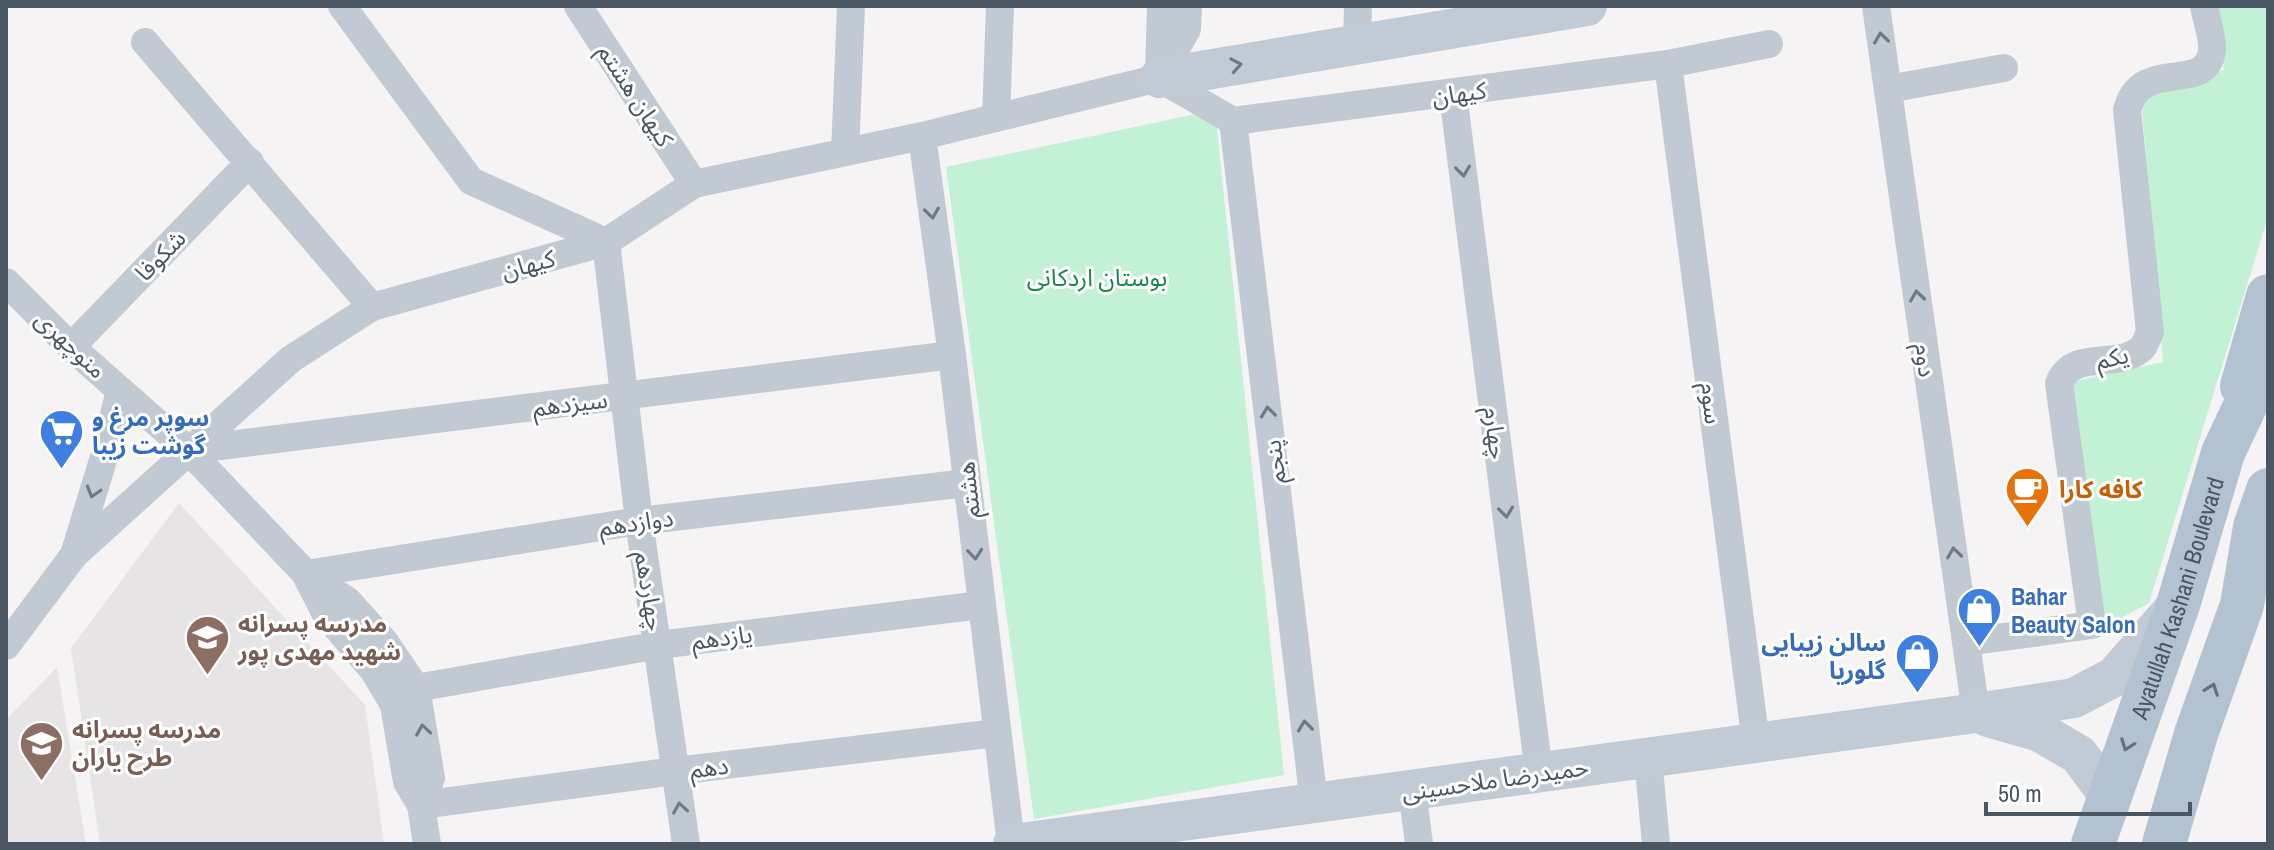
<svg xmlns="http://www.w3.org/2000/svg" width="2274" height="850" viewBox="0 0 2274 850" font-family="'Archivo Narrow','Noto Sans Arabic',sans-serif">
<style>
.education{fill:#e6e4e5}
.green{fill:#c3f1d5}
.lines{fill:none;stroke-linecap:round;stroke-linejoin:round}
.street{stroke:#c1cad2;stroke-width:28}
.secondary{stroke:#c1cbd6;stroke-width:40}
.primary{stroke:#b3c2d1;stroke-width:44}
.oneway{stroke:#6e7983}
.oneway2{stroke:#6e7984}
.oneway3{stroke:#64717d}
.labels{text-anchor:middle;dominant-baseline:central;stroke-width:6;stroke-linejoin:round;paint-order:stroke}
.street-label{font-size:24px;fill:#4a5661;stroke:#fff}
.park-label{font-size:24px;fill:#17864f;stroke:#fff}
.shop-label{font-size:24px;font-weight:bold;fill:#366cbe;stroke:#fff;text-anchor:start}
.food-label{font-size:24px;font-weight:bold;fill:#c56008;stroke:#fff;text-anchor:start}
.education-label{font-size:24px;font-weight:bold;fill:#785e54;stroke:#fff;text-anchor:start}
</style>
<rect width="100%" height="100%" fill="#f5f3f3"/>
<g class="education">
<polygon points="179,503 365,705 384,844 100,844 71,648"/>
<polygon points="57,667 86,844 6,844 6,720"/>
</g>
<g class="green">
<polygon points="2213,6 2268,6 2268,217 2149,603 2103,628 2071,382 2163,362 2141,95 2224,70"/>
<polygon points="1215,110 1284,775 1034,819 946,167"/>
</g>
<g class="lines">
<g class="street">
<polyline points="342,6 471,181 606,242"/>
<polyline points="578,6 694,184"/>
<polyline points="1876,6 1976,713"/>
<polyline points="145,42 372,307"/>
<polyline points="1357,44 1358,6"/>
<polyline points="1668,64 1756,743"/>
<polyline points="1159,73 1161,6"/>
<polyline points="1159,78 1187,29 1188,6"/>
<polyline points="1888,89 2004,68"/>
<polyline points="1453,94 1539,773"/>
<polyline points="996,118 1000,6"/>
<polyline points="1233,121 1314,803"/>
<polyline points="922,136 952,355 1011,844"/>
<polyline points="845,152 851,6"/>
<polyline points="606,242 639,521 686,844"/>
<polyline points="6,282 71,347 188,450 306,574 348,601 384,641 416,688 431,778 421,805"/>
<polyline points="71,347 250,162"/>
<polyline points="188,450 952,355"/>
<polyline points="74,555 104,457 120,390"/>
<polyline points="306,574 639,521 967,483"/>
<polyline points="306,575 327,616 374,671 394,705 407,782 421,805 427,844"/>
<path d="M1966,642L2092,625L2059,383C2074,348 2116,370 2141,349C2145,346 2147,338 2150,332L2127,110C2141,55 2207,96 2212,50C2213,37 2206,19 2204,6"/>
<polyline points="6,646 74,555 291,359 372,307 606,242 694,184 922,136 1159,78 1233,121 1668,64 1769,44"/>
<polyline points="416,688 659,645 981,605"/>
<polyline points="1648,758 1656,844"/>
<polyline points="1412,790 1419,844"/>
<polyline points="421,805 675,771 997,733"/>
</g>
<g class="secondary">
<polyline points="1159,78 1587,6"/>
<polyline points="1988,717 2040,732 2079,755 2109,796"/>
<polyline points="1013,844 1976,713 2074,698 2114,677 2175,608"/>
</g>
<g class="primary">
<polyline points="2242,386 2268,296"/>
<path id="s1" d="M2093,844L2178,605L2223,453L2268,357"/>
<polyline points="2164,844 2196,734 2242,605 2255,527 2268,490"/>
</g>
</g>
<defs><path id="oneway-chevron" d="M-2-3.5L2.5 0L-2 3.5" fill="none" stroke-width="1.6" stroke-linecap="round" stroke-linejoin="round" transform="scale(2)"/></defs>
<g class="oneway">
<use href="#oneway-chevron" transform="translate(1881 38) rotate(-98)"/>
<use href="#oneway-chevron" transform="translate(1463 171) rotate(83)"/>
<use href="#oneway-chevron" transform="translate(932 213) rotate(82)"/>
<use href="#oneway-chevron" transform="translate(1917 296) rotate(-98)"/>
<use href="#oneway-chevron" transform="translate(1268 412) rotate(-97)"/>
<use href="#oneway-chevron" transform="translate(93 492) rotate(107)"/>
<use href="#oneway-chevron" transform="translate(1506 512) rotate(83)"/>
<use href="#oneway-chevron" transform="translate(1954 553) rotate(-98)"/>
<use href="#oneway-chevron" transform="translate(975 554) rotate(84)"/>
<use href="#oneway-chevron" transform="translate(1305 726) rotate(-97)"/>
<use href="#oneway-chevron" transform="translate(423 730) rotate(-99)"/>
<use href="#oneway-chevron" transform="translate(680 808) rotate(-99)"/>
</g>
<use class="oneway2" href="#oneway-chevron" transform="translate(1236 65) rotate(-10)"/>
<g class="oneway3">
<use href="#oneway-chevron" transform="translate(2212 689) rotate(-70)"/>
<use href="#oneway-chevron" transform="translate(2127 745) rotate(110)"/>
</g>
<defs>
<symbol id="supermarket-pin" viewBox="-11 -11 22 30"><path d="M0 17L-7.5 6A9.5 9.5 0 1 1 7.5 6Z" fill="#3f7fe0" stroke="#fff"/><path d="M-6-5.5h2.5l.6 2H6L4.5 2H-2.5L-4.4-4H-6ZM-1.5 3.2a1.3 1.3 0 1 0 .1 0ZM3 3.2a1.3 1.3 0 1 0 .1 0Z" fill="#fff"/></symbol>
<symbol id="cafe-pin" viewBox="-11 -11 22 30"><path d="M0 17L-7.5 6A9.5 9.5 0 1 1 7.5 6Z" fill="#e8710a" stroke="#fff"/><path d="M-5.5-4.5H6V0H3Q3 3.5 0 3.5H-2.5Q-5.5 3.5-5.5 0ZM3-3.2v2h1.7v-2ZM-6 4.5H4V6H-6Z" fill="#fff"/></symbol>
<symbol id="shop-pin" viewBox="-11 -11 22 30"><path d="M0 17L-7.5 6A9.5 9.5 0 1 1 7.5 6Z" fill="#3f7fe0" stroke="#fff"/><path d="M-5-2.5h2.3a2.7 3.5 0 0 1 5.4 0H5L5.5 6h-11ZM-1.5-2.5h3a1.5 2.3 0 0 0-3 0Z" fill="#fff"/></symbol>
<symbol id="school-pin" viewBox="-11 -11 22 30"><path d="M0 17L-7.5 6A9.5 9.5 0 1 1 7.5 6Z" fill="#8d6e63" stroke="#fff"/><path d="M0-5L7-2L0 1L-7-2ZM-4 1L0 2.5L4 1V4Q0 6-4 4Z" fill="#fff"/></symbol>
</defs>
<g fill-rule="evenodd">
<use href="#supermarket-pin" x="36" y="406" width="51" height="69"/>
<use href="#cafe-pin" x="2002" y="464" width="51" height="69"/>
<use href="#shop-pin" x="1954" y="584" width="51" height="69"/>
<use href="#school-pin" x="182" y="612" width="51" height="69"/>
<use href="#shop-pin" x="1892" y="630" width="51" height="69"/>
<use href="#school-pin" x="16" y="718" width="51" height="69"/>
</g>
<g class="labels">
<g class="street-label">
<text transform="translate(1459 93) rotate(-8)">کیهان</text>
<text transform="translate(636 95) rotate(57)">کیهان هشتم</text>
<text transform="translate(160 255) rotate(-46)">شکوفا</text>
<text transform="translate(528 264) rotate(-15)">کیهان</text>
<text transform="translate(71 344) rotate(43)">منوچهری</text>
<text transform="translate(2112 357) rotate(-13)">یکم</text>
<text transform="translate(1926 360) rotate(82)">دوم</text>
<text transform="translate(570 403) rotate(-7)">سیزدهم</text>
<text transform="translate(1712 403) rotate(83)">سوم</text>
<text transform="translate(1496 433) rotate(83)">چهارم</text>
<text transform="translate(1274 462) rotate(-97)">پنجم</text>
<text transform="translate(968 490) rotate(-96)">هشتم</text>
<text transform="translate(636 522) rotate(-8)">دوازدهم</text>
<text transform="translate(650 591) rotate(81)">چهاردهم</text>
<text stroke="none"><textPath href="#s1" startOffset="260">Ayatullah Kashani Boulevard</textPath></text>
<text transform="translate(722 637) rotate(-7)">یازدهم</text>
<text transform="translate(709 767) rotate(-7)">دهم</text>
<text transform="translate(1495 779) rotate(-8)">حمیدرضا ملاحسینی</text>
</g>
<g class="park-label">
<text x="1097" y="277">بوستان اردکانی</text>
</g>
<g class="shop-label">
<text x="92" y="417">سوپر مرغ و<tspan x="92" dy="28">گوشت زیبا</tspan></text>
<text x="2011" y="596">Bahar<tspan x="2011" dy="28">Beauty Salon</tspan></text>
<text x="1886" y="642" text-anchor="end">سالن زیبایی<tspan x="1886" dy="28">گلوريا</tspan></text>
</g>
<g class="food-label">
<text x="2059" y="489">کافه کارا</text>
</g>
<g class="education-label">
<text x="238" y="623">مدرسه پسرانه<tspan x="238" dy="28">شهید مهدی پور</tspan></text>
<text x="72" y="729">مدرسه پسرانه<tspan x="72" dy="28">طرح یاران</tspan></text>
</g>
</g>
<rect width="2274" height="850" fill="none" stroke="#4a5661" stroke-width="16"/>
<path d="M1986 802v12h204v-12" fill="none" stroke="#4a5661" stroke-width="4"/>
<text x="1998" y="802" font-size="24" fill="#4a5661" stroke="#ffffff" stroke-width="6" paint-order="stroke">50 m</text>
</svg>
